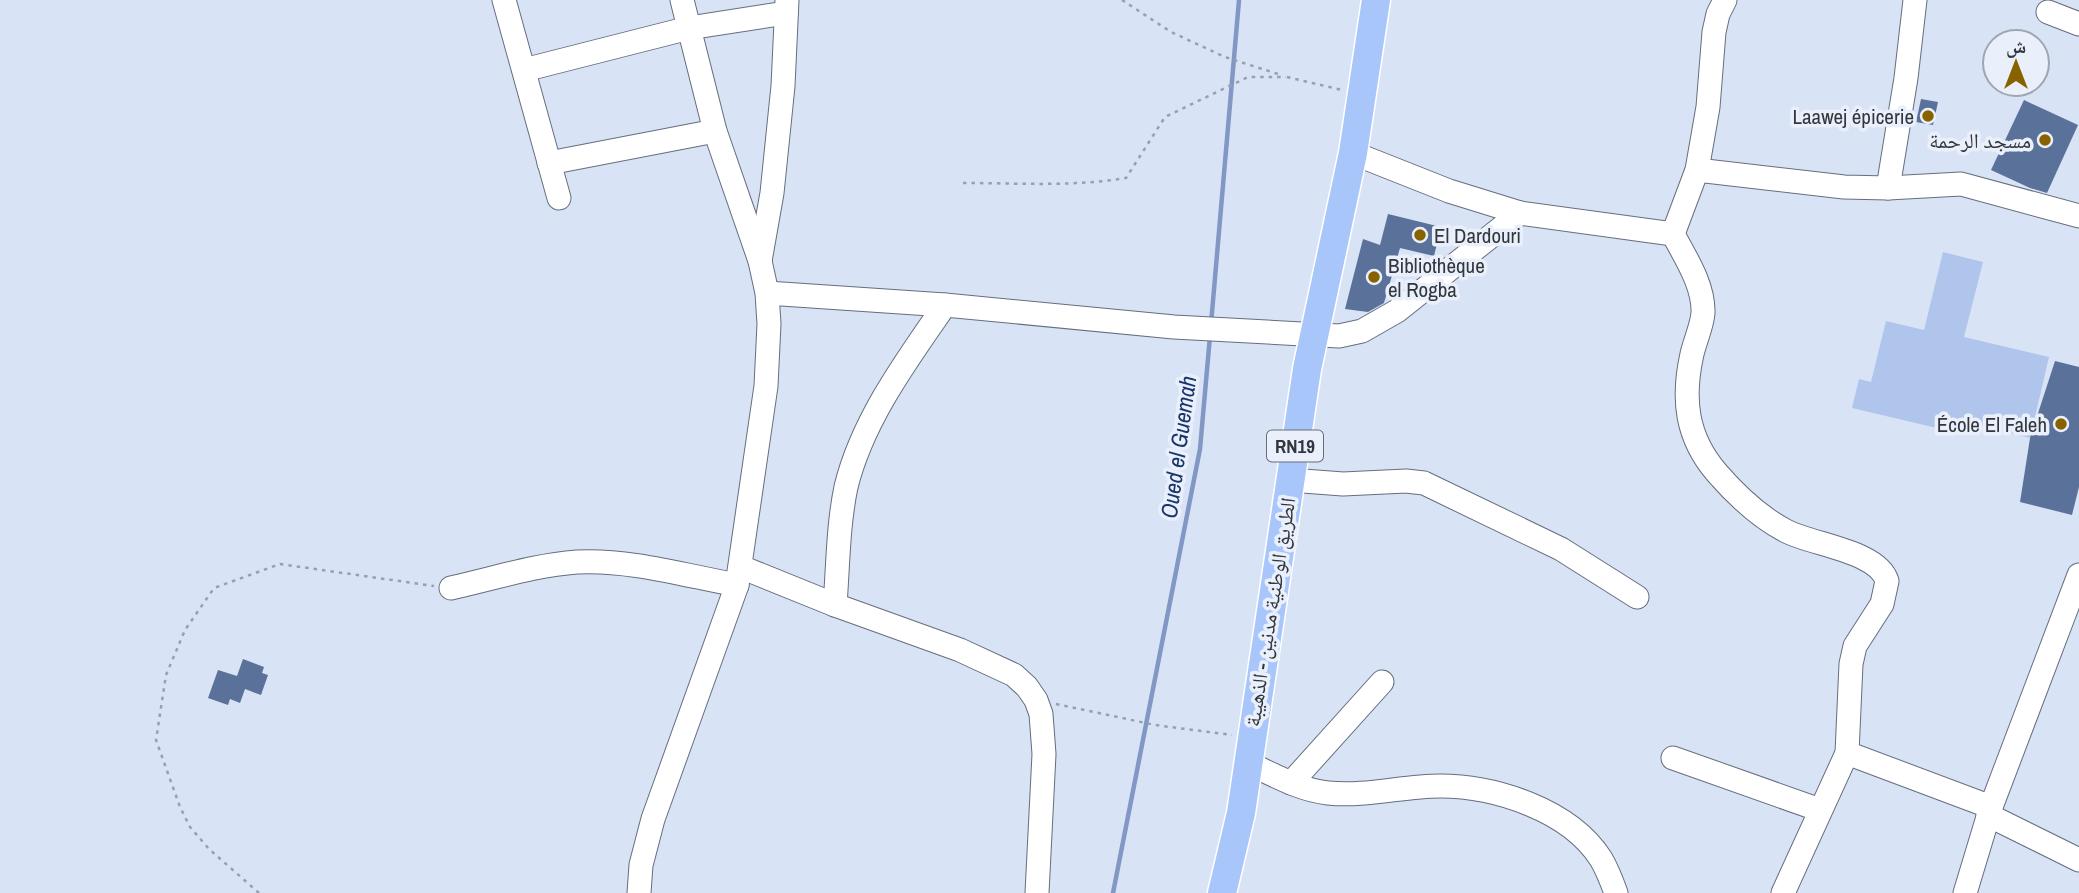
<svg xmlns="http://www.w3.org/2000/svg" width="2079" height="893" viewBox="0 0 2079 893" font-family="'Archivo Narrow','Noto Naskh Arabic',sans-serif">
<style>
.green{fill:#afc5eb}
.lines{fill:none;stroke-linecap:round;stroke-linejoin:round}
.stream{stroke:#8098c3;stroke-width:4.5}
.building{fill:#5a719a}
.minor-casing{stroke:#656e7e;stroke-width:25}
.major-casing{stroke:#fff;stroke-width:31}
.path{stroke:#98a0ae;stroke-width:2.5;stroke-dasharray:3.5 5;stroke-linecap:butt}
.minor{stroke:#fff;stroke-width:23}
.major{stroke:#a9c6fb;stroke-width:28}
.poi-dot{fill:#896200;stroke:#eaf0fb;stroke-width:2.5}
.labels{text-anchor:middle;dominant-baseline:central;stroke-width:7;stroke-linejoin:round;paint-order:stroke}
.shield{fill:#eaf0fb;stroke:#696e76;stroke-width:2}
.shield-label{font-size:19px;font-weight:bold;fill:#32363d}
.poi-label{font-size:21px;fill:#32363d;stroke:#eaf0fb;text-anchor:end}
.street-label{font-size:21px;fill:#32363d;stroke:#eaf0fb}
.water-label{font-size:23px;font-style:italic;fill:#19356a;stroke:#eaf0fb}
</style>
<rect width="100%" height="100%" fill="#d9e3f6"/>
<polygon class="green" points="1943,252 1983,262 1964,337 2049,357 2030,438 1945,417 1941,429 1852,408 1859,379 1871,382 1886,321 1924,330"/>
<g class="lines">
<g class="stream">
<polyline points="1211,324 1239,0"/>
<polyline points="1113,893 1200,449 1210,336"/>
</g>
</g>
<g class="building">
<polygon points="1921,99 1938,102 1933,125 1916,122"/>
<polygon points="2024,100 2078,125 2047,193 2030,188 1991,170"/>
<polygon points="1388,214 1441,227 1434,256 1400,248 1384,303 1368,312 1345,309 1363,239 1380,245"/>
<polygon points="2055,361 2079,367 2079,487 2072,515 2020,502 2030,438"/>
<polygon points="243,659 264,667 262,673 268,675 261,695 245,689 240,703 230,699 228,705 208,698 218,670 237,676"/>
</g>
<g class="lines">
<defs>
<g id="minor">
<polyline points="504,0 559,198"/>
<polyline points="2048,12 2079,24"/>
<polyline points="524,70 689,28 786,13"/>
<polyline points="1353,153 1449,191 1520,213 1673,234 1697,170 1708,107 1714,32 1718,14 1725,0"/>
<polyline points="549,163 715,131"/>
<polyline points="1697,170 1844,187 1888,188 1961,184 2079,216"/>
<polyline points="1888,188 1906,78 1915,0"/>
<path d="M1673,234C1685,257 1704,285 1703,313C1702,326 1695,341 1692,354C1682,399 1686,437 1717,473C1737,496 1759,517 1786,531C1813,545 1878,551 1887,581L1882,604L1855,646L1851,664L1847,753L1783,893"/>
<polyline points="760,261 772,193 783,86 787,0"/>
<polyline points="767,293 945,305 1174,327 1339,336 1362,331 1397,311 1520,213"/>
<polyline points="1290,480 1343,484 1406,481 1424,483 1561,549 1637,597"/>
<polyline points="741,567 835,605 960,650 1014,675 1027,687 1036,700 1041,714 1044,754 1037,893"/>
<path d="M451,588C492,579 535,565 577,562C629,559 687,576 737,585"/>
<path d="M835,605C838,566 838,525 846,487C862,421 906,361 945,305"/>
<polyline points="1847,753 1991,807"/>
<polyline points="1673,758 1820,810"/>
<path d="M1248,763C1274,775 1300,790 1328,793C1366,797 1403,786 1440,786C1495,786 1570,810 1601,859C1607,869 1612,882 1616,893"/>
<polyline points="1291,783 1382,682"/>
<polyline points="1988,815 2079,860"/>
<polyline points="639,893 641,865 653,819 737,585 766,386 769,324 767,293 760,261 715,131 682,0"/>
<polyline points="1965,893 1991,807 2079,575"/>
</g>
<polyline id="major" points="1222,893 1241,813 1307,369 1353,153 1376,0"/>
</defs>
<use href="#minor" class="minor-casing"/>
<use href="#major" class="major-casing"/>
<g class="path">
<polyline points="1122,0 1171,32 1225,57 1281,75"/>
<polyline points="1287,77 1342,90"/>
<path d="M963,183C1017,183 1072,187 1126,178L1165,117L1248,77H1286"/>
<polyline points="1056,704 1155,725 1232,735"/>
<polyline points="259,893 209,849 190,827 180,807 156,740 166,675 185,630 214,588 280,564 434,586"/>
</g>
<use href="#minor" class="minor"/>
<use href="#major" class="major"/>
</g>
<g class="poi-dot">
<circle cx="1928" cy="116" r="7"/>
<circle cx="2045" cy="140" r="7"/>
<circle cx="1420" cy="235" r="7"/>
<circle cx="1374" cy="277" r="7"/>
<circle cx="2061" cy="424" r="7"/>
</g>
<g class="labels">
<rect class="shield" x="1267" y="430.5" width="56" height="31" rx="5"/>
<g class="shield-label">
<text x="1295" y="446">RN19</text>
</g>
<g class="poi-label">
<text x="1914" y="116">Laawej épicerie</text>
<text x="2031" y="140">مسجد الرحمة</text>
<text x="1434" y="235" text-anchor="start">El Dardouri</text>
<text x="1388" y="265" text-anchor="start">Bibliothèque<tspan x="1388" dy="24">el Rogba</tspan></text>
<text x="2047" y="424">École El Faleh</text>
</g>
<g class="street-label">
<text transform="translate(1270 612) rotate(-81)">الطريق الوطنية مدنين - الذهيبة</text>
</g>
<g class="water-label">
<text transform="translate(1178 447) rotate(-82)">Oued el Guemah</text>
</g>
</g>
<g transform="translate(2016 63)"><circle r="33" fill="#eaf0fb" stroke="#a0a6af" stroke-width="2"/>
<path d="M0-5L12 26L0 18L-12 26Z" fill="#896200"/>
<text y="-10" font-size="19" font-weight="bold" text-anchor="middle" fill="#32363d">ش</text>
</g>
</svg>
